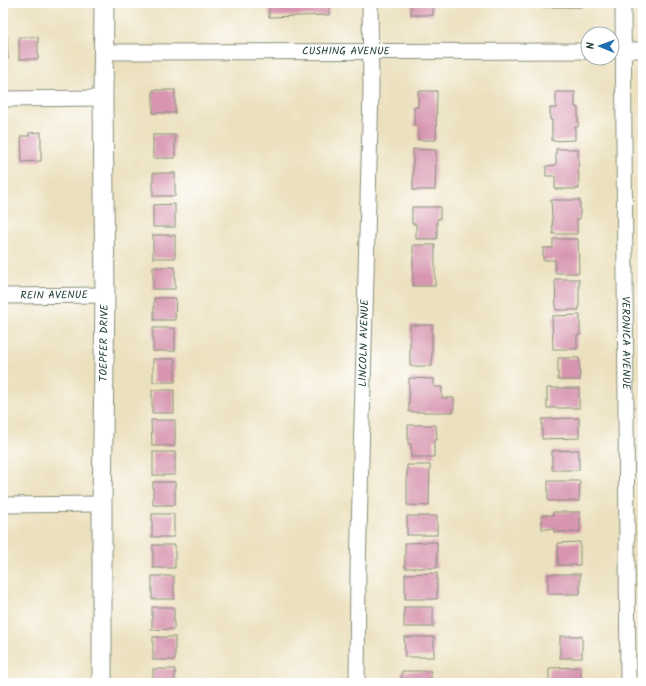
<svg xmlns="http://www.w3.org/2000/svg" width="646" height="686" viewBox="0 0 646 686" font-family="Kalam,sans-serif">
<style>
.building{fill:#d795af}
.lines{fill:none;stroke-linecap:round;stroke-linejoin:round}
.minor-casing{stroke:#868f7a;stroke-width:17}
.tertiary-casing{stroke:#868f7a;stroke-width:21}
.minor{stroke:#fff;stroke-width:15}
.tertiary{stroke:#fff;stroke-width:19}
.labels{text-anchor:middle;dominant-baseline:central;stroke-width:3.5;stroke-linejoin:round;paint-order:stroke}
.street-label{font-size:11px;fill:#1f3d34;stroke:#fff}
</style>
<rect width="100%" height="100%" fill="#fff"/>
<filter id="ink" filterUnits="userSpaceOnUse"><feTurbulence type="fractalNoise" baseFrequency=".025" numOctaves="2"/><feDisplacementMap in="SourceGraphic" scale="8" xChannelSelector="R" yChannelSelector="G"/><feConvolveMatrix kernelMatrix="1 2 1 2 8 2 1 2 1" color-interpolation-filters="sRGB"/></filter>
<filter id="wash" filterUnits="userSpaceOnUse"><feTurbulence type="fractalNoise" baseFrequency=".012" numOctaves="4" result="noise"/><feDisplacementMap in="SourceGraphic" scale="16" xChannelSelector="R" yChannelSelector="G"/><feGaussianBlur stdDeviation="0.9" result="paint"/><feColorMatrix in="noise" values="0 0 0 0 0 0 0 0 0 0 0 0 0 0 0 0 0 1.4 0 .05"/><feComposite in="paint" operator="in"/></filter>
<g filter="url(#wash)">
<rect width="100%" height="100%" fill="#ece1bf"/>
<g id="blocks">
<g class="building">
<polygon points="269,3 329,3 329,15 269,17"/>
<rect x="411" y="3" width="22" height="12"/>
<rect x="539" y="3" width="42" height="4"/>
<polygon points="3,35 7,35 8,59 3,59"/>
<rect x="19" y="37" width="19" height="22"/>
<rect x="153" y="90" width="22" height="23"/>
<polygon points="418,91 437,91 436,140 418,140 418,126 414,126 414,107 418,107"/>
<polygon points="556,92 575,92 575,107 578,108 578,127 575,127 575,140 552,141 552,120 550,120 550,108 556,108"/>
<polygon points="41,132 41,161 22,162 21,136 29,136 29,133"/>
<rect x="153" y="135" width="22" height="23"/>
<polygon points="413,149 436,150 435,190 413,190"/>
<polygon points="556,149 578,149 579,189 555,189 555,176 546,176 546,166 556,165"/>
<rect x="153" y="173" width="22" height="23"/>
<polygon points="551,200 580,200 580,219 577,219 577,234 553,234"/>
<polygon points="175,204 175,227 153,227 153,205"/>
<polygon points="412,207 440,207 440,219 437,219 437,239 416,239 416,224 412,224"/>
<rect x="153" y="235" width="22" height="23"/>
<polygon points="553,239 578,239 579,273 555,273 555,260 543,260 543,248 553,248"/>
<rect x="413" y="245" width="22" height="41"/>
<rect x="153" y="267" width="22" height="22"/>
<polygon points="555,279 579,279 579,310 556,310"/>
<polygon points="154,298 176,298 175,320 154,320"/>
<polygon points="580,315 580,335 577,335 577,349 553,349 552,316"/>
<rect x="410" y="325" width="22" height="41"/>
<rect x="153" y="328" width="22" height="23"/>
<polygon points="558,358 579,358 580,380 558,380"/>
<rect x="153" y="359" width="22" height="23"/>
<polygon points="409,378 434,379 434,387 442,387 442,398 454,398 454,412 409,412"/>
<rect x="547" y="388" width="32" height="20"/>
<rect x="152" y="390" width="22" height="23"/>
<polygon points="579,418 579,438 542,439 542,419"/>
<polygon points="151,420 175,420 175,446 152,446"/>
<polygon points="408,425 436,425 437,440 434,440 434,457 411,457 411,444 408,444"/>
<polygon points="579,450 579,470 552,470 552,451"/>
<rect x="153" y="452" width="22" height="23"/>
<polygon points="407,465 430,465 429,506 407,505"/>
<polygon points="548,481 580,481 579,501 548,501"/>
<rect x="153" y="482" width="22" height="23"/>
<polygon points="553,512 580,512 580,532 554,532 554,529 542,529 542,515 553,515"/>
<rect x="152" y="514" width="22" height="23"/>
<rect x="407" y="516" width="30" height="19"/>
<polygon points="437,542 437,568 405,568 405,543"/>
<polygon points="580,542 580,565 558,565 558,543"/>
<rect x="153" y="545" width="22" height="23"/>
<polygon points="437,573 437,599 405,599 405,574"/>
<rect x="548" y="574" width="32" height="20"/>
<rect x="152" y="576" width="22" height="23"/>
<polygon points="152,607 174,607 174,629 152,630"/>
<rect x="404" y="607" width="29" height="20"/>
<rect x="560" y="636" width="22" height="22"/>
<rect x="153" y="637" width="22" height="23"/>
<polygon points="404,637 434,637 434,657 405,657"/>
<polygon points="581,667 581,683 549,683 549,668"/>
<rect x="153" y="669" width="22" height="14"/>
<polygon points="402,671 431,671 431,683 401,683"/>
</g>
</g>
</g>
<g filter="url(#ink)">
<use href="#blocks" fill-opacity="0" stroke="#868f7a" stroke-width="1"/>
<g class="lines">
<defs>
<g id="minor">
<path id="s1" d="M623,3L628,683"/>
<polyline points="612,50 643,50"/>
<path id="s2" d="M104,52L588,51"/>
<polyline points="3,99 103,98"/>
<path id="s3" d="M3,296L105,295"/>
<polyline points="3,505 102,504"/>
<path id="s4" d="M357,683L358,569L371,89L370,3"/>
</g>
<g id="tertiary">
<path id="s5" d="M102,683V504L105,295L103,98L104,3"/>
</g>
</defs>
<use href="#minor" class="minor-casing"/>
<use href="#tertiary" class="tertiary-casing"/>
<use href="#minor" class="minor"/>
<use href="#tertiary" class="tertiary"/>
</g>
</g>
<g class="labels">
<g class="street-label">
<text stroke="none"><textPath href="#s2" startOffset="242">CUSHING AVENUE</textPath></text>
<text stroke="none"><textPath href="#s3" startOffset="51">REIN AVENUE</textPath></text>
<text stroke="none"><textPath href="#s5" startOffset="340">TOEPFER DRIVE</textPath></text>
<text stroke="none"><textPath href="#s4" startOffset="340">LINCOLN AVENUE</textPath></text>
<text stroke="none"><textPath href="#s1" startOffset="340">VERONICA AVENUE</textPath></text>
</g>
</g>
<rect width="646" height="686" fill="none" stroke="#fff" stroke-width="16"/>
<g transform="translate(600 46) rotate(271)"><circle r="19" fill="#ffffff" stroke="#a5b1ae"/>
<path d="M0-3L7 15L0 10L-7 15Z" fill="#1f6fb2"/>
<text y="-6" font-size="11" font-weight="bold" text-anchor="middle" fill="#1f3d34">N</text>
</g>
</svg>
